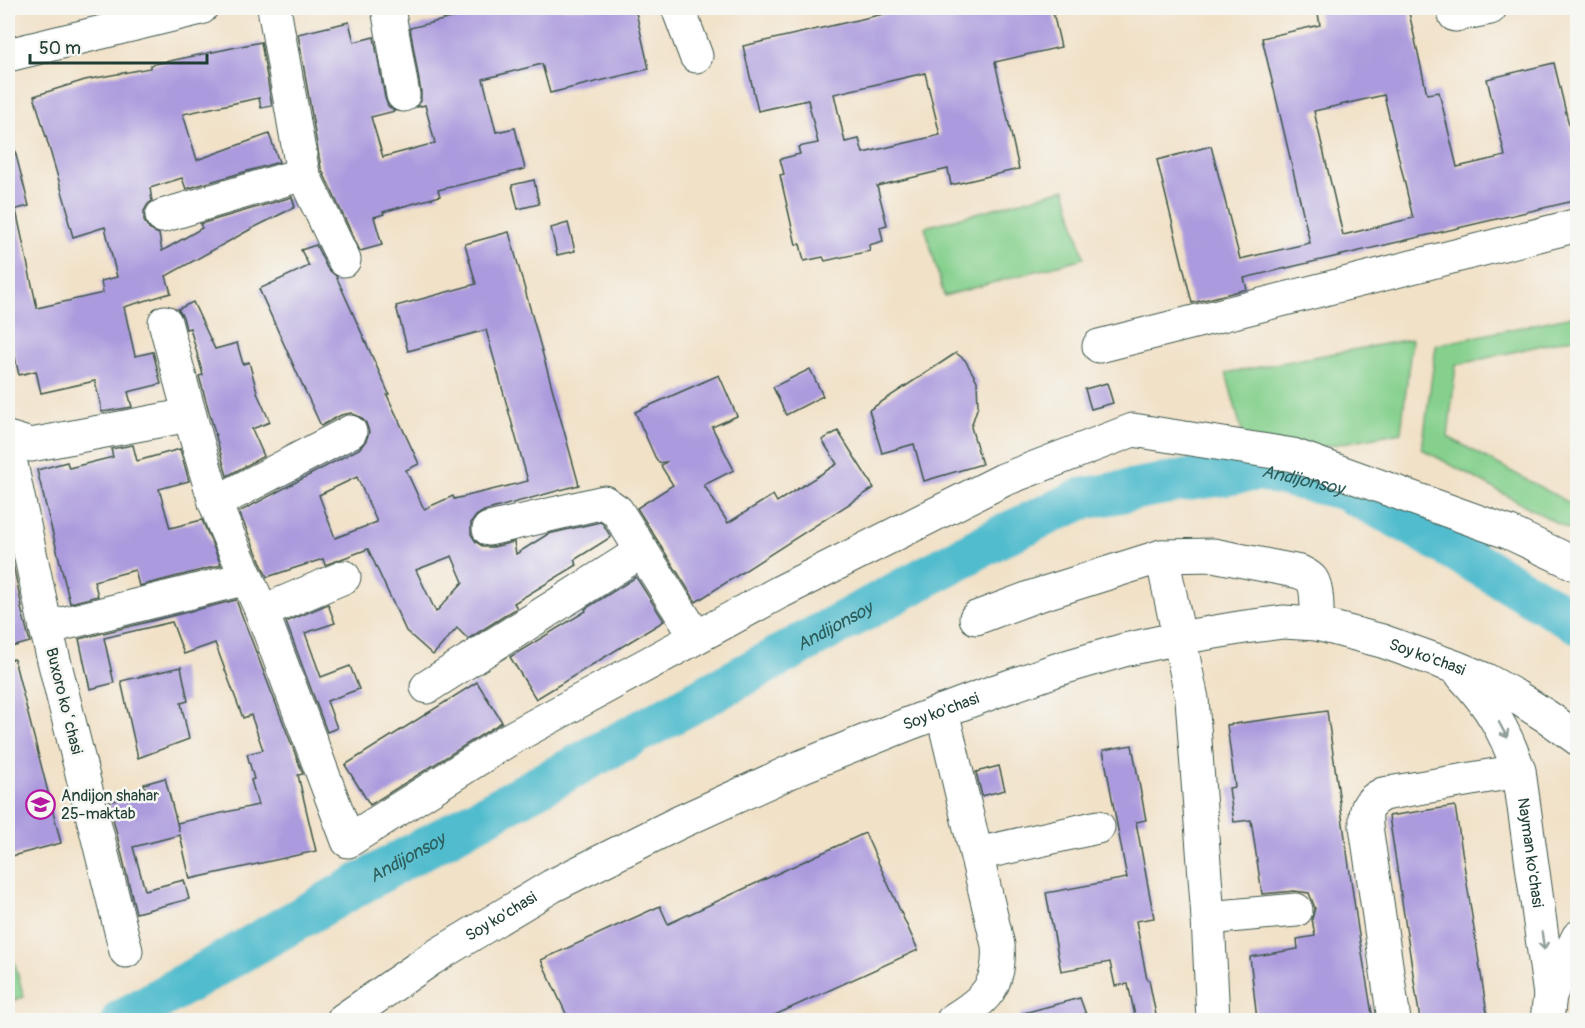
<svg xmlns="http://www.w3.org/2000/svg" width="1585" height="1028" viewBox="0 0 1585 1028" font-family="Pangolin,sans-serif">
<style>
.green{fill:#85d08d;stroke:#528660;stroke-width:1.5}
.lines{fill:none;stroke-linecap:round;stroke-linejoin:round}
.river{stroke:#51bccd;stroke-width:42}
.building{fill:#ab9add;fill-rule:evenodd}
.minor-casing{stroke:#3e564a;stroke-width:35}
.major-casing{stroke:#3e564a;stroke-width:35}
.minor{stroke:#fff;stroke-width:33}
.major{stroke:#fff;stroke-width:33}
.oneway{stroke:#8f9e9a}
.labels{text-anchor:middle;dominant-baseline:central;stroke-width:5;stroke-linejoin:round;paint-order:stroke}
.street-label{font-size:16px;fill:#1f3d34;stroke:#f6f6f2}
.poi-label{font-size:16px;fill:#1f3d34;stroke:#f6f6f2;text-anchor:start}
.water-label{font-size:18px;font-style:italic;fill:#2c5d5a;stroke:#f6f6f2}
</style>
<rect width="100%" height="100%" fill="#f6f6f2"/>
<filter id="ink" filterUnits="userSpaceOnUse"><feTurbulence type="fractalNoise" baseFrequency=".0167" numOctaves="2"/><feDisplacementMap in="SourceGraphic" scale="12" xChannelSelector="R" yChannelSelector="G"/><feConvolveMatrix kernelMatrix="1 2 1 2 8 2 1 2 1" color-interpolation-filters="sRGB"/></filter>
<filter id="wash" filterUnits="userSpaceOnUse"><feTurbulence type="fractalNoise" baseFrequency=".008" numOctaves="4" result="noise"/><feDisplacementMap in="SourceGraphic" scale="24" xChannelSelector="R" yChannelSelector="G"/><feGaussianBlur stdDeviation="1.35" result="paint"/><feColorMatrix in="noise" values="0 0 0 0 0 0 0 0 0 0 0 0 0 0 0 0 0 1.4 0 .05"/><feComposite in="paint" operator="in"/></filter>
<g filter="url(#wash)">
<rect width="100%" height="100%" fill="#f1e1c7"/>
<g class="green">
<polygon points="1065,189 1084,258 944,296 925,227"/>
<polygon points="1577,315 1577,337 1456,365 1448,437 1577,507 1577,534 1422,449 1436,345"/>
<polygon points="1412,339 1401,432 1322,447 1244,439 1226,373"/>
<polygon points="8,939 24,997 8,1002"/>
</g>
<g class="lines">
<path class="river" id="s1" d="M122,1020L393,865L1003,535L1082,499L1175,482L1260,470L1343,489L1408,523L1578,623"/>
</g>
<g id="blocks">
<g class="building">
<polygon points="466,8 635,8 649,69 550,93 542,64 483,79 496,132 515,128 525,169 438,190 440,196 383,212 384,214 374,217 382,245 360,251 321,168 298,34 349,22 354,42 374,37 385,98 388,106 395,111 371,117 383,157 435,143 425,105 417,107 421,101 421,92 410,28 468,14"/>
<path d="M904,8H1052L1061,47L995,62L1019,169L951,185L948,169L877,186L887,225L880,227L883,241L869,245L870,251L825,261L823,257L804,261L800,244L796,245L780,175L784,174L780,159L800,154L798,147L818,143L808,100L758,111L743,46L901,10ZM925,73L940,135L863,153L859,139L845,142L834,94Z"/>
<path d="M1317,8H1408L1427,94L1439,92L1457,167L1505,156L1487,79L1554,63L1574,146L1578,145V200L1244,278L1247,289L1192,303L1157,160L1211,146L1240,259L1310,243L1262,38L1320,25ZM1384,95L1413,218L1343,235L1314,111Z"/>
<polygon points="261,42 272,106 261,108 259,98 183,114 197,160 269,134 279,162 186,189 182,178 150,188 152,201 148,204 144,211 144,221 150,230 159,234 162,251 202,228 200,224 292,197 295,207 251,229 166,276 171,293 124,307 135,356 153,352 161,384 128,392 132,407 102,412 95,381 41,393 36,371 19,375 8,327 8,148 14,147 29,206 13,210 16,210 37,308 103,293 101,281 117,277 105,227 73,237 67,216 69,215 34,96 85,80 150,68 150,65"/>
<polygon points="534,180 539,204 518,209 512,185"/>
<polygon points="568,223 575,251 557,255 551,228"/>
<path d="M509,232L579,485L484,511L476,516L471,523V534L476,542L484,547H493L514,542L516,554L548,534L600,522L603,524L611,537L574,560L577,565L514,603L517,608L468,639L457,628L433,655L406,631L368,549L325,565L323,559L267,577L239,512L359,449L366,441L369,432L366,423L360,417L351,413L341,415L321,426L259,289L309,266L301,250L316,245L327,268L336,276L389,394L387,395L419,464L406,470L424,509L453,496L454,499L528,481L486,330L408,351L396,306L476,284L465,244ZM357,477L377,522L335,538L319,495ZM452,556L463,582L436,612L416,570Z"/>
<polygon points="193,302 215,349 237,343 243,364 249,362 258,395 270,422 252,429 264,456 227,476 199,376 203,375 190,328 186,329 183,317 178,309"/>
<polygon points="956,353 965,360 977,381 978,406 971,427 982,464 924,481 914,444 882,453 869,410"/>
<polygon points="810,369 823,396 786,415 773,387"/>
<polygon points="719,375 737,416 712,427 734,470 704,485 728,523 773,495 777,502 837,464 822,440 838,431 874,488 696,602 637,508 673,485 661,466 666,462 659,463 655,457 635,412"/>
<polygon points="1107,383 1113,403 1091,409 1085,389"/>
<polygon points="133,445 137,461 180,449 189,481 159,489 170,528 202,520 221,565 139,586 135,570 94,581 98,596 70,603 37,470 67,462 69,468 113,457 111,449"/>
<polygon points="8,541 22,607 21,608 30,642 8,648"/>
<polygon points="636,577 664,621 536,699 510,657 586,611 585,609"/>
<polygon points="236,600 303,774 298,775 316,851 190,879 180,835 133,847 145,890 184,880 189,899 136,913 109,802 146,792 144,784 165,778 179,831 177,823 258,805 251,780 254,779 247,754 263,750 251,715 243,718 215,643 184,654 172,622 104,638 114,683 90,689 79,639"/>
<polygon points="328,604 335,623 305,633 321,677 350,666 359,689 327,701 337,728 327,732 286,622"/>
<polygon points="14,659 61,843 12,856 8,840 8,660"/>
<polygon points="181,667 188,701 181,703 189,739 138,758 121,681"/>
<polygon points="477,682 502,722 370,805 345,765"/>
<polygon points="1327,711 1358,929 1373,1020 1257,1020 1250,957 1298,949 1297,939 1315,936 1312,919 1315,908 1309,893 1294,891 1262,894 1251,820 1234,822 1229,788 1235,787 1227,725"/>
<polygon points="1132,745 1146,820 1136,822 1154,918 1136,921 1147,980 1149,980 1157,1020 1136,1020 1128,984 1115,986 1110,962 1061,971 1046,893 1127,878 1103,750"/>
<polygon points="999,766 1005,790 982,796 976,772"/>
<polygon points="1455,806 1488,1020 1420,1020 1389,816"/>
<polygon points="865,833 918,950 764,1020 569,1020 541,960 660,906 668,924"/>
<polygon points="1080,998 1088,1020 1021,1020 1020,1014"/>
</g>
</g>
</g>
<g filter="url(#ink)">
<use href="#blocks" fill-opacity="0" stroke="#3e564a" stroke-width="1.5"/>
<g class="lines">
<defs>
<g id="minor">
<polyline points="274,8 303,174 344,260"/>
<polyline points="388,8 403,95"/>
<polyline points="678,8 696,56"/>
<polyline points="1453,8 1455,15 1490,8"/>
<polyline points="8,55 201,8"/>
<polyline points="162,216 303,174"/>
<path d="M165,322C181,382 196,442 215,501C223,527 236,552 247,578"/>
<polyline points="1099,346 1578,225"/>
<polyline points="8,438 31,445 189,415"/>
<polyline points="8,450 46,628 126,951"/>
<polyline points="215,503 350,432"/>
<polyline points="489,529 604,502 617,511 696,637"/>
<polyline points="1162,556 1192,699 1208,918 1213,1020"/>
<polyline points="262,612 344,577"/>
<path d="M976,618L1032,597L1162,556L1213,555L1300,572C1304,574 1309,576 1312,580C1318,589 1317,613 1317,624"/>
<polyline points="46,628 247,578 262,612 348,841 508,740 778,593 1003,480 1133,430 1293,455 1510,533 1578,565"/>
<polyline points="427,687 642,551"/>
<path d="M942,711L998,945C1001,985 986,1000 953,1020"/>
<polyline points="977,854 1098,827"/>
<polyline points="1208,918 1296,910"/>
<path d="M1394,1020L1366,826C1365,809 1367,802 1383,794L1519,771"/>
</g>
<g id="major">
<path id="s2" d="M1462,675C1491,706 1505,731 1519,771L1550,995L1547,1020"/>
<polyline points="1550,995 1578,937"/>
<path id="s3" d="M343,1020L431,959L552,886L678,823L803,766L908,724L996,691L1059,669L1124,650L1179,638L1245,627L1283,622L1317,624L1382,641L1455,667L1486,680L1515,696L1549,718L1578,739"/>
</g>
</defs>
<use href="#minor" class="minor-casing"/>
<use href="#major" class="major-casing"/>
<use href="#minor" class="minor"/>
<use href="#major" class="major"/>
</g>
<defs><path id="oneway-shaft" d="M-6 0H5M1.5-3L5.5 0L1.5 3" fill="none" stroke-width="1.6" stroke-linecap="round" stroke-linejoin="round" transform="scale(1.5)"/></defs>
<g class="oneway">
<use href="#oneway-shaft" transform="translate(1503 730) rotate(62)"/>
<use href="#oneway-shaft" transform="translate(1543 941) rotate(82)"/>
</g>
</g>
<defs>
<symbol id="school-ring" viewBox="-11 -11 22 22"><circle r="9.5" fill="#f6f6f2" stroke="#b5179e" stroke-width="1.5"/><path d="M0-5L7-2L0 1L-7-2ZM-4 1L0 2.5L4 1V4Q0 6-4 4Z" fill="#b5179e"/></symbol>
</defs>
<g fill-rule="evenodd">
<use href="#school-ring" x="24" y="788" width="33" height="33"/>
</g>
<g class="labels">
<g class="street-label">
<text stroke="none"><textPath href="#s3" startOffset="1179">Soy ko'chasi</textPath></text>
<text transform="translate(64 701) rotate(76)">Buxoro koʻchasi</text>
<text stroke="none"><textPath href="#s3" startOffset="675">Soy ko'chasi</textPath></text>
<text stroke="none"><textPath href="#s2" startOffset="195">Nayman ko'chasi</textPath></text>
<text stroke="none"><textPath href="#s3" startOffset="189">Soy ko'chasi</textPath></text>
</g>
<g class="poi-label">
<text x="61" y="796">Andijon shahar<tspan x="61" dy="18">25-maktab</tspan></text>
</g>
<g class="water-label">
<text stroke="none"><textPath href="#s1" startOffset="1317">Andijonsoy</textPath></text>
<text stroke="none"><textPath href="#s1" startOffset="814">Andijonsoy</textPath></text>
<text stroke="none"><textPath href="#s1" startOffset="328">Andijonsoy</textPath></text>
</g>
</g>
<rect width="1585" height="1028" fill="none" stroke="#f6f6f2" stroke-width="30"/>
<path d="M30 54v9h177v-9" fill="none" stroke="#1f3d34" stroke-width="3"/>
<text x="39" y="54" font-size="18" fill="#1f3d34" stroke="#f6f6f2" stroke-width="4.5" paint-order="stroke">50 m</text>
</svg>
